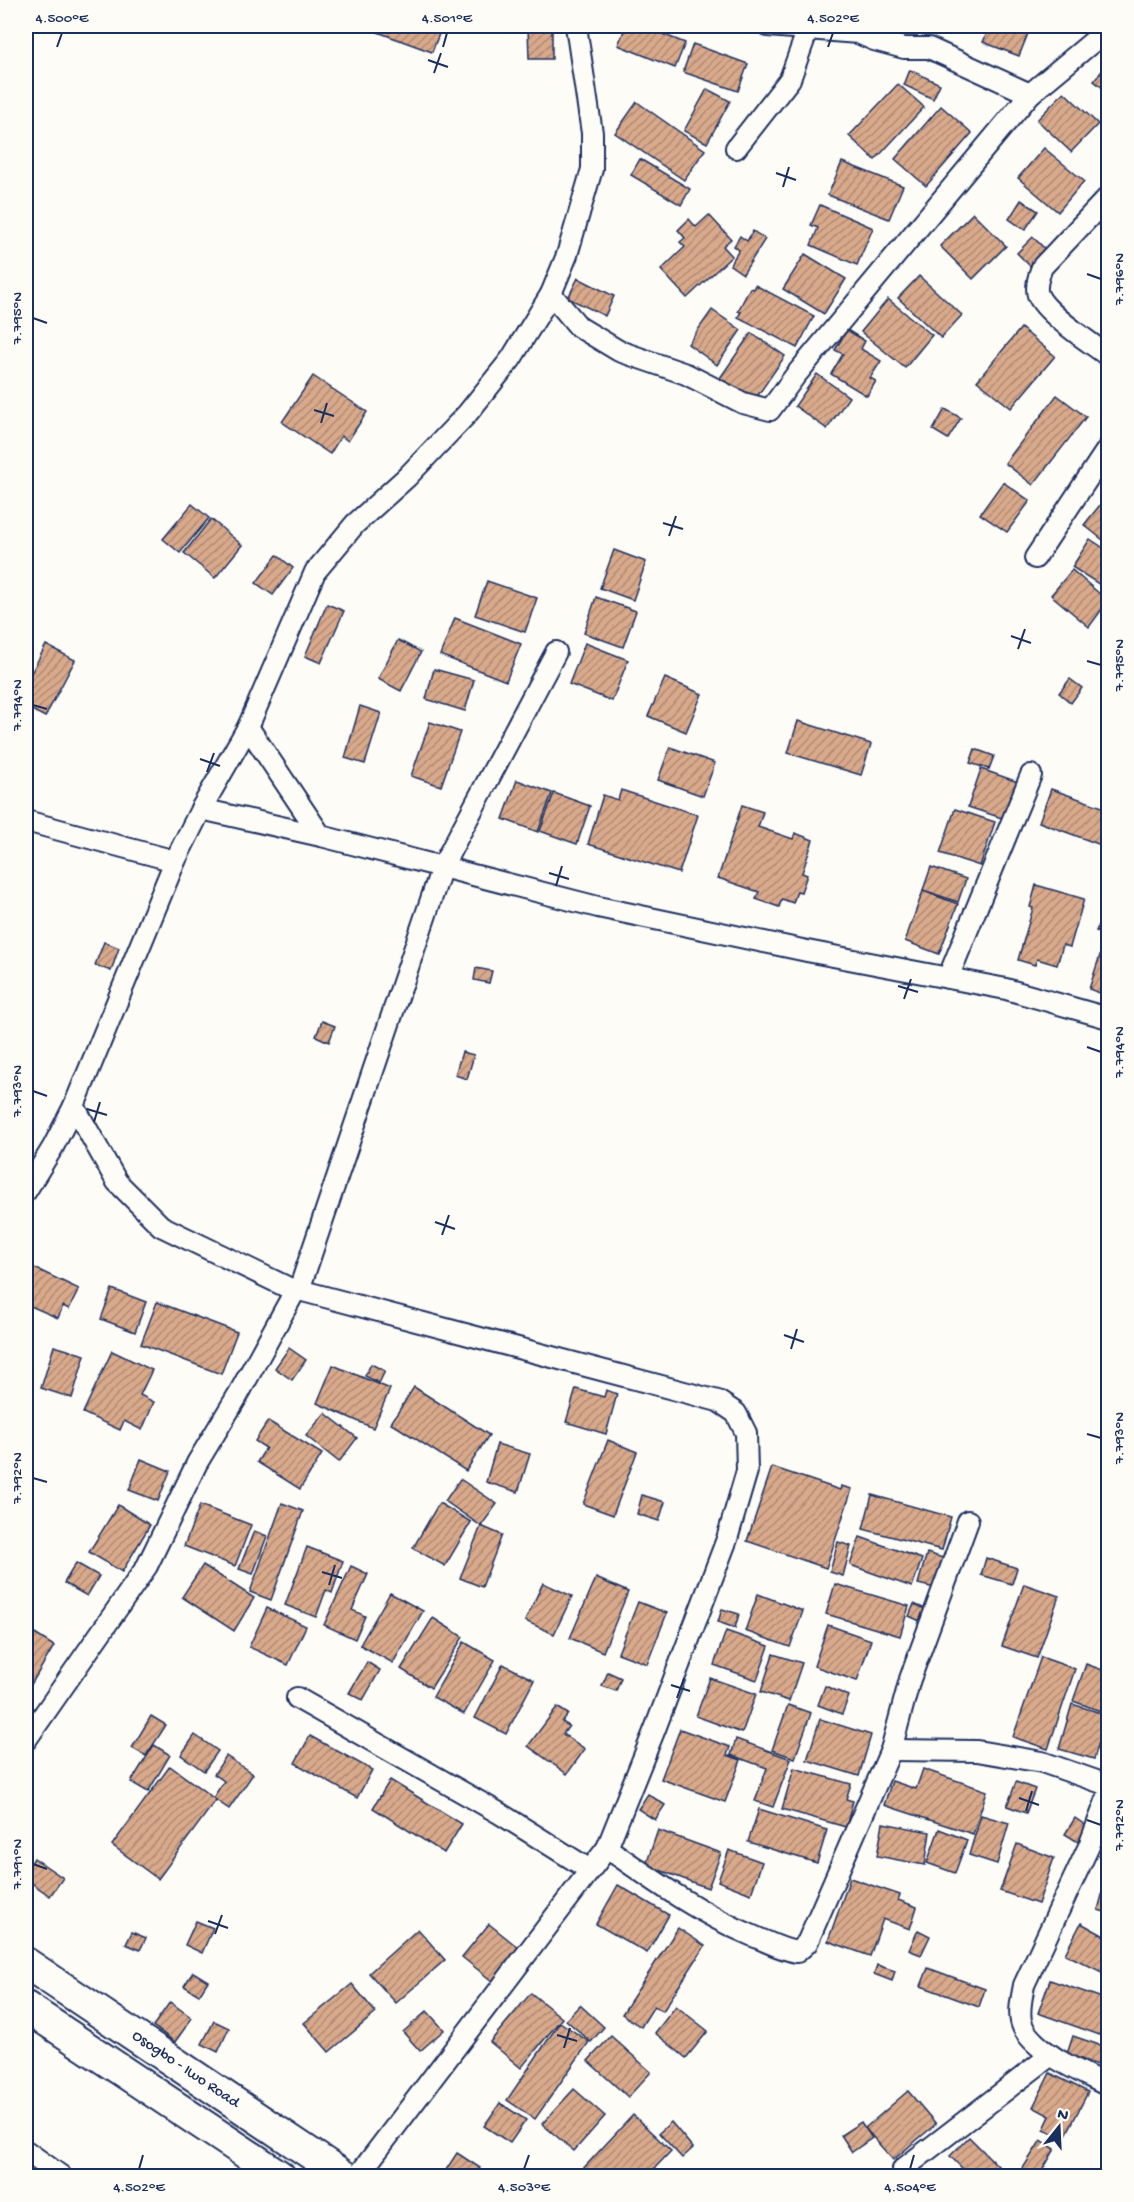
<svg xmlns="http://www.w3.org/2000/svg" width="1134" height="2202" viewBox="0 0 1134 2202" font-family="'Gochi Hand',sans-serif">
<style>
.building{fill:url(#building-hatch);stroke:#1b2f5e;stroke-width:1.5}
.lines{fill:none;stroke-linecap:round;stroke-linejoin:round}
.street-casing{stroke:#1b2f5e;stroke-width:24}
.primary-casing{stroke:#1b2f5e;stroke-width:34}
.street{stroke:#fdfcf7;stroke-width:20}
.primary{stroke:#fdfcf7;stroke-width:30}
.ticks{fill:none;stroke:#1b2f5e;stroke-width:2}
.labels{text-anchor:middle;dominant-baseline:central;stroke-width:6;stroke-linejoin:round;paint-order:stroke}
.street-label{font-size:16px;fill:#1b2f5e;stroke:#fdfcf7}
.neatline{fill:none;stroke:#1b2f5e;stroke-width:2}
.ticks-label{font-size:15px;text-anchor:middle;fill:#1b2f5e}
</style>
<defs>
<pattern id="building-hatch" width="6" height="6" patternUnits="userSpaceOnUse" patternTransform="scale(1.5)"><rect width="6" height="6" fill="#d9a98b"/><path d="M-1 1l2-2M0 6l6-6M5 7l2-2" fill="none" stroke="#af8a75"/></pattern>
</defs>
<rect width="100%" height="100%" fill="#fdfcf7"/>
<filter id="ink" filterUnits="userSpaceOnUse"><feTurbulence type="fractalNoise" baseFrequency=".0167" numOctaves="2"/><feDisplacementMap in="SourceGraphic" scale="12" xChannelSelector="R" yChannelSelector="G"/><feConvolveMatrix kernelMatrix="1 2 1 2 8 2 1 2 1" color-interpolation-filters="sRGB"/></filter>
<g filter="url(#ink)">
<g class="building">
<polygon points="377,26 442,26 432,52 375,31"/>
<polygon points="626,26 642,26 685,43 675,68 618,45"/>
<polygon points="883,26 896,26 890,38 879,33"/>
<polygon points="990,26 1031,26 1019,56 983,42"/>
<polygon points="1066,26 1086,26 1083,33"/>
<polygon points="528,27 552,27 552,59 529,59"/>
<polygon points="693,44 748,64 738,91 683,72"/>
<polygon points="1108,63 1108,92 1094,81"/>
<polygon points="910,70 940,84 933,99 904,85"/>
<polygon points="898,84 924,107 875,160 849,136"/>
<polygon points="707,89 730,101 707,143 684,131"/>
<polygon points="1064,92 1098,124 1071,152 1037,120"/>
<polygon points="637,102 705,150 684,180 615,133"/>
<polygon points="941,106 972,133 926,186 895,159"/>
<polygon points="1044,148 1084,181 1058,212 1018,178"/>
<polygon points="640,159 690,189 681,205 631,175"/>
<polygon points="842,162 903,186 889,219 828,195"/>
<polygon points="1021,200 1038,211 1025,230 1009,219"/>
<polygon points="820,205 873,228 857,265 811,245 818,228 811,225"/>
<polygon points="973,213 1006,246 973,279 940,246"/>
<polygon points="709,215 731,239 723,246 732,256 687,298 661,270 685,247 680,242 685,238 678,230 689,219 696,227"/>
<polygon points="753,231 765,239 743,274 730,265 739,250 734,246 740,236 747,241"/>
<polygon points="1033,237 1047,251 1030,266 1017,253"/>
<polygon points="805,254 846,279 824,314 783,289"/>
<polygon points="919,276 962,315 941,338 898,298"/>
<polygon points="578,278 614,296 605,316 568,298"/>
<polygon points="755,285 814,316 797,348 738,317 741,312 738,311 750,288 753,289"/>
<polygon points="888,299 932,335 905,368 861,332"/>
<polygon points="712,310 741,330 717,365 688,344"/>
<polygon points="1021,328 1055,356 1011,408 977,381"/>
<polygon points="847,330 865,341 861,349 881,361 870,378 876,381 867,396 831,374 843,354 835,350"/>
<polygon points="751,333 785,356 754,401 720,378"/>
<polygon points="817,374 849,397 827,429 795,406"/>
<polygon points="313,376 367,412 348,441 341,436 330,454 282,422"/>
<polygon points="1057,395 1086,417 1033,485 1005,463"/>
<polygon points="945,409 961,418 948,439 933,430"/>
<polygon points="1003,482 1030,501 1007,532 980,514"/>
<polygon points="1108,495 1108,544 1084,525"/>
<polygon points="192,504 209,518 180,553 163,539"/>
<polygon points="211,519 242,545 215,578 184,553"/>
<polygon points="1090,539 1108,551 1108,590 1072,567"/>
<polygon points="614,550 646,562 633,600 600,588"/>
<polygon points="277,555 293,568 273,595 256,583"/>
<polygon points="1072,570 1108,601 1089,627 1051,595"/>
<polygon points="487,581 537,598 525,632 475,615"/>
<polygon points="596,597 636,611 623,647 584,633"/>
<polygon points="327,604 344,611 321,663 305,656"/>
<polygon points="455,618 521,644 506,681 440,655"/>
<polygon points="398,640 421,652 401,691 378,679"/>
<polygon points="585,643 628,660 612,701 569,684"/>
<polygon points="46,645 75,660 45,717 26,707 26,683"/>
<polygon points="434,669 474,680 465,711 426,699"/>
<polygon points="665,678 702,694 686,732 648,716"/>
<polygon points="1070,679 1082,688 1071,703 1059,693"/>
<polygon points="360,706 381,713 365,764 345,758"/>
<polygon points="798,721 871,744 861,775 788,753"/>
<polygon points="430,722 460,732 441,786 411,776"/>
<polygon points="670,747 715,763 703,796 658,780"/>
<polygon points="975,749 994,756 989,769 970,763"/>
<polygon points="981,769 1018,782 1005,819 968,807"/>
<polygon points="517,780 552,793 538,832 503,819"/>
<polygon points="1051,789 1108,809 1108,825 1101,845 1039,822"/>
<polygon points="621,790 698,815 679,873 588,844 603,795 618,800"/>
<polygon points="554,793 590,806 577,844 540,831"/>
<polygon points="742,805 763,812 758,827 793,839 795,833 813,840 802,873 807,875 801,892 797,891 793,903 782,899 779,907 756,899 759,892 718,878"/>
<polygon points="955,809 995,822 980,866 940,853"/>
<polygon points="931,867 966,879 958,902 923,890"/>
<polygon points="1036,885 1084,899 1070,947 1063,945 1057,965 1037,959 1035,965 1018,960 1033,908 1030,907"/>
<polygon points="923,891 958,904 939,954 905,941"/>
<polygon points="1108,902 1108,936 1096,931"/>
<polygon points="104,942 119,948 111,971 95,965"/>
<polygon points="1103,946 1108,948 1108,996 1089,989"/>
<polygon points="476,968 492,971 489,983 474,980"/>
<polygon points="322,1021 335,1026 329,1042 316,1036"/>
<polygon points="462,1052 474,1055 467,1079 455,1075"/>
<polygon points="26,1264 79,1289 69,1309 63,1306 58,1318 26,1304"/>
<polygon points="112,1289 146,1302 135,1332 101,1319"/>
<polygon points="157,1302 237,1332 221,1374 141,1344"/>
<polygon points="54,1346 85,1355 72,1398 41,1388"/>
<polygon points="289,1348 306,1360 292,1380 275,1368"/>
<polygon points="112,1351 152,1370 140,1395 154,1402 142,1430 124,1421 120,1430 83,1413"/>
<polygon points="371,1364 385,1371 379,1383 365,1376"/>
<polygon points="333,1365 390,1389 373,1428 317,1403"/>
<polygon points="414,1387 489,1435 466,1471 391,1423"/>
<polygon points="576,1389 604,1397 606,1390 617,1394 606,1434 566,1422"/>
<polygon points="325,1413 357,1438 339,1462 306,1436"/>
<polygon points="268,1421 322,1454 300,1489 257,1462 266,1448 255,1441"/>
<polygon points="608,1440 637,1452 613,1515 583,1504"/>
<polygon points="497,1444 530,1454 518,1492 486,1482"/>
<polygon points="141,1459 170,1471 158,1501 129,1490"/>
<polygon points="772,1467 840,1490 841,1486 852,1489 826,1568 747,1541"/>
<polygon points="460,1479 497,1504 481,1526 445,1501"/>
<polygon points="642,1495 665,1502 659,1521 637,1514"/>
<polygon points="872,1495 951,1517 942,1550 863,1529"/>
<polygon points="282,1503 303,1511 271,1600 250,1592"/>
<polygon points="439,1503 471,1522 445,1566 413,1548"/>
<polygon points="118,1505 150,1525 122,1572 89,1552"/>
<polygon points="200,1505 251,1525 235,1566 184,1546"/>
<polygon points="481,1526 502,1535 482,1587 460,1578"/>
<polygon points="254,1531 267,1536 253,1574 239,1569"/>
<polygon points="860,1537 922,1559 912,1587 850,1565"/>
<polygon points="838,1542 851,1546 843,1576 830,1572"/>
<polygon points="307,1547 343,1561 332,1593 326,1590 316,1617 285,1605"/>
<polygon points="927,1553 943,1558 935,1588 918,1584"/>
<polygon points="986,1558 1017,1568 1012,1584 981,1575"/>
<polygon points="76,1563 99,1576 87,1596 64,1583"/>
<polygon points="203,1565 254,1598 234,1631 182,1597"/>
<polygon points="351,1566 368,1574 352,1610 365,1616 355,1639 324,1625"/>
<polygon points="596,1578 628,1592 603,1652 570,1638"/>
<polygon points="543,1583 572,1596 554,1634 525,1621"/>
<polygon points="835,1584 909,1606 900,1636 826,1614"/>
<polygon points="1024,1584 1059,1596 1037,1658 1002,1646"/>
<polygon points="390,1593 423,1611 393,1663 360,1645"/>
<polygon points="758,1594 803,1611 790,1647 745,1631"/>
<polygon points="638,1602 667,1613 647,1664 618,1653"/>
<polygon points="914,1604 925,1609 920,1621 909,1616"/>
<polygon points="267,1608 306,1626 288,1665 249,1647"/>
<polygon points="722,1609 739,1614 735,1628 718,1622"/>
<polygon points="433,1618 463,1637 431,1688 401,1669"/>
<polygon points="828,1625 871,1640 857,1681 814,1666"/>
<polygon points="30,1631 54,1646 26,1693 26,1639"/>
<polygon points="726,1631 769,1646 757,1680 714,1665"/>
<polygon points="464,1642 495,1660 464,1714 433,1697"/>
<polygon points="773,1654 802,1663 789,1701 761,1692"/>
<polygon points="1041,1657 1075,1669 1048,1749 1013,1737"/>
<polygon points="367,1662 380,1670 363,1700 349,1693"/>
<polygon points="503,1664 534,1680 506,1734 475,1718"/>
<polygon points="1086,1664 1108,1672 1108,1707 1106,1713 1073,1701"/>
<polygon points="608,1672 621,1678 616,1691 602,1686"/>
<polygon points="710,1678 756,1694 742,1733 696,1716"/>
<polygon points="825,1686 849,1696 842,1714 818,1705"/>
<polygon points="1072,1704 1107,1715 1094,1759 1059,1749"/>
<polygon points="788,1705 811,1713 795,1758 772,1750"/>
<polygon points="557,1707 568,1714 562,1722 569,1726 563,1734 585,1749 567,1774 528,1746"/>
<polygon points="151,1716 166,1725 146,1756 132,1748"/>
<polygon points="820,1719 871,1735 859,1776 807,1760"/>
<polygon points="680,1729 730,1747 727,1755 741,1760 725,1802 661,1779"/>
<polygon points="195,1735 218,1751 204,1771 181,1755"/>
<polygon points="310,1736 372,1770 357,1798 295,1763"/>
<polygon points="736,1739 791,1759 773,1807 755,1801 767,1768 731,1755"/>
<polygon points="154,1745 170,1755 148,1792 131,1782"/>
<polygon points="226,1756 253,1774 229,1809 213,1798 224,1781 214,1774"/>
<polygon points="170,1766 216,1800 158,1879 112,1845"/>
<polygon points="794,1768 851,1784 846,1799 853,1801 846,1827 782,1809"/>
<polygon points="923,1769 987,1791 973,1834 884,1805 892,1781 916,1789"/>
<polygon points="390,1780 462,1824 444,1853 373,1808"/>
<polygon points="1016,1782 1035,1789 1026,1813 1007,1806"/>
<polygon points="648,1794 665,1805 655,1820 638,1809"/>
<polygon points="759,1809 827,1830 817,1863 748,1842"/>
<polygon points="981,1815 1009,1823 997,1864 969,1855"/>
<polygon points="1075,1818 1088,1827 1078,1842 1065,1834"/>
<polygon points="883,1823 930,1832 925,1865 877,1856"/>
<polygon points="939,1829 967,1840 955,1873 927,1863"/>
<polygon points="658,1830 721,1853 708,1888 646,1865"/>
<polygon points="1017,1844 1054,1858 1038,1904 1000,1891"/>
<polygon points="729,1850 762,1862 751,1894 718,1881"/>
<polygon points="34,1858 63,1878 50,1896 26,1879 26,1871"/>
<polygon points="1108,1873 1108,1913 1098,1910"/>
<polygon points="850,1878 900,1895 898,1900 917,1907 910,1929 883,1919 870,1956 828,1941"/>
<polygon points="618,1885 669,1915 647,1953 596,1924"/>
<polygon points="196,1921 213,1928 202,1953 185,1945"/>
<polygon points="1081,1923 1108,1938 1108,1975 1065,1954"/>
<polygon points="489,1924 519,1948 492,1981 462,1957"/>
<polygon points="678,1928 705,1946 663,2011 654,2006 641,2027 622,2014"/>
<polygon points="418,1929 445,1960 396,2003 369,1973"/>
<polygon points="918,1930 930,1936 921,1955 909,1950"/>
<polygon points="132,1932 146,1938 140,1950 126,1944"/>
<polygon points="877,1965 895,1971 892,1981 874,1974"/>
<polygon points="928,1968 985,1989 979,2007 921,1986"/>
<polygon points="193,1972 208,1981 199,1995 184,1986"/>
<polygon points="1050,1980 1108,2000 1108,2038 1038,2013"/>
<polygon points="352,1984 376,2013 329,2052 304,2023"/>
<polygon points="531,1993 562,2018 521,2068 490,2042"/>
<polygon points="170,2002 192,2018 175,2042 153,2026"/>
<polygon points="580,2005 604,2027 591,2042 566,2020"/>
<polygon points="676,2006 708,2031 686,2058 655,2033"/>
<polygon points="427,2011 444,2030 420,2051 403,2032"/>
<polygon points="214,2021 229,2028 218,2052 202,2044"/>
<polygon points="560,2022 589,2042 535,2119 507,2100"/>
<polygon points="611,2036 651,2072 628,2097 588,2061"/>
<polygon points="1073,2036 1108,2048 1103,2067 1067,2054"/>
<polygon points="1050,2073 1088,2092 1064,2139 1044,2129 1050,2116 1033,2107"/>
<polygon points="574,2089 605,2116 574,2151 542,2124"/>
<polygon points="908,2091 936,2124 893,2160 865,2128"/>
<polygon points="500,2103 526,2120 510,2143 484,2126"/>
<polygon points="633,2115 671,2151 647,2176 582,2176 579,2173"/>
<polygon points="671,2122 693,2148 682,2158 659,2133"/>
<polygon points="861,2122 872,2138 852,2152 841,2135"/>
<polygon points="969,2137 1008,2176 970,2176 950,2156"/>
<polygon points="1041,2140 1055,2149 1039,2176 1018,2176"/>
<polygon points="457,2153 480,2168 474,2176 442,2176"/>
</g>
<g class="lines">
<defs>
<g id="street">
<polyline points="768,26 858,33 874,40 904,48 929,48 1030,94"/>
<polyline points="736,148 790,79 808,29"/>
<path d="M1108,197L1042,267C1039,275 1035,287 1038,295C1046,314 1091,343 1108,356"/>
<polyline points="551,294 579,327 619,351 686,374 743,403 770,410 795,376 1030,94 1108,29"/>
<polyline points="1035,558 1108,448"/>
<polyline points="248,727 321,836"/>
<polyline points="201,809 321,836 598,907 807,951 1006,989 1108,1018"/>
<polyline points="26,821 175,861"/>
<polyline points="948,978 1031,775"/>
<polyline points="74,1106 117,1182 161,1226 295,1291"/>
<polyline points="26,1191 53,1147 74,1106 175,861 201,809 248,727 315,572 355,524 407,477 467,414 511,359 551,294 567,255 592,169 592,133 576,26"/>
<polyline points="299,1290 718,1401 736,1413 746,1433 747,1471 727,1539 655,1729 607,1848 358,2176"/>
<polyline points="297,1698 499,1813 590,1870"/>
<polyline points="26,1740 147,1566 197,1463 238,1395 295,1291 299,1290 442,867 556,652"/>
<polyline points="891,1750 977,1751 1042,1762 1108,1785"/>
<path d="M1108,1796L1089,1846L1024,1985C1022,1997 1017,2015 1023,2027C1035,2053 1084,2073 1108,2086"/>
<path d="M607,1848C654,1881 700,1914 753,1936C768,1942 782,1950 797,1952L807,1943L891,1750L910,1679L968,1521"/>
<polyline points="26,2151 61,2176"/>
<polyline points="910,2176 903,2169 1051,2055"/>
</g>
<g id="primary">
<polyline points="26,1963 344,2176"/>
<polyline points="26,2007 280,2176"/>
</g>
</defs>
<use href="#street" class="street-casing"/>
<use href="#primary" class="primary-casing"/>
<use href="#street" class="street"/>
<use href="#primary" class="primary"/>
</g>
</g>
<path class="ticks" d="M57,47L62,33M443,47L447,33M828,47L833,33M428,60L448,67M434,73L441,53M776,173L796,180M783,187L789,167M1087,274L1101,279M33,318L47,323M314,410L334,416M321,423L327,403M663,523L683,529M669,536L676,516M1011,636L1031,643M1018,649L1025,629M1087,661L1101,665M33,705L47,709M200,759L220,766M207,772L214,753M549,873L569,879M556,886L562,866M898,986L918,992M904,999L911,979M1087,1047L1101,1052M33,1091L47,1096M87,1109L107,1115M94,1122L100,1102M435,1222L455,1229M442,1235L449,1215M784,1335L804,1342M791,1349L797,1329M1087,1434L1101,1438M33,1478L47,1482M322,1572L342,1578M329,1585L335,1565M671,1685L690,1691M677,1698L684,1678M1019,1798L1039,1805M1026,1811L1032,1791M1087,1820L1101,1825M33,1864L47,1869M208,1921L228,1928M215,1934L222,1915M557,2035L577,2041M564,2048L570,2028M139,2169L143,2155M524,2169L529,2155M910,2169L914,2155"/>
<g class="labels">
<g class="street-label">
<text transform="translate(185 2070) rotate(34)">Osogbo - Iwo Road</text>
</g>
</g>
<rect width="1134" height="2202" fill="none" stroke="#fdfcf7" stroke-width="66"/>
<g transform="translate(1059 2127) rotate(18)" stroke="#fdfcf7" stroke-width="4.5" paint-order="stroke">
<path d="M0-4.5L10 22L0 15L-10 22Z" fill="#1b2f5e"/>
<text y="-9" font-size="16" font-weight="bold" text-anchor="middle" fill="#1b2f5e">N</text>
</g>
<rect x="33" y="33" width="1068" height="2136" class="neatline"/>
<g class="ticks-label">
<text x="62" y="22">4.500°E</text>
<text x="447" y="22">4.501°E</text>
<text x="833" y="22">4.502°E</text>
<text transform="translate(1118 279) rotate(-90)" y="5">7.796°N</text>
<text transform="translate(16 318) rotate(-90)" y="5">7.795°N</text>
<text transform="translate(1118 665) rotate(-90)" y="5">7.795°N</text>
<text transform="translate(16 705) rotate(-90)" y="5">7.794°N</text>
<text transform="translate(1118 1052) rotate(-90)" y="5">7.794°N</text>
<text transform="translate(16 1091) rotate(-90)" y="5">7.793°N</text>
<text transform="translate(1118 1438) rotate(-90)" y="5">7.793°N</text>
<text transform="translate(16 1478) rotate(-90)" y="5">7.792°N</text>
<text transform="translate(1118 1825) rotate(-90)" y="5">7.792°N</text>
<text transform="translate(16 1864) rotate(-90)" y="5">7.791°N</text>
<text x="139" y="2191">4.502°E</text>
<text x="524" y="2191">4.503°E</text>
<text x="910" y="2191">4.504°E</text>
</g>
</svg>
